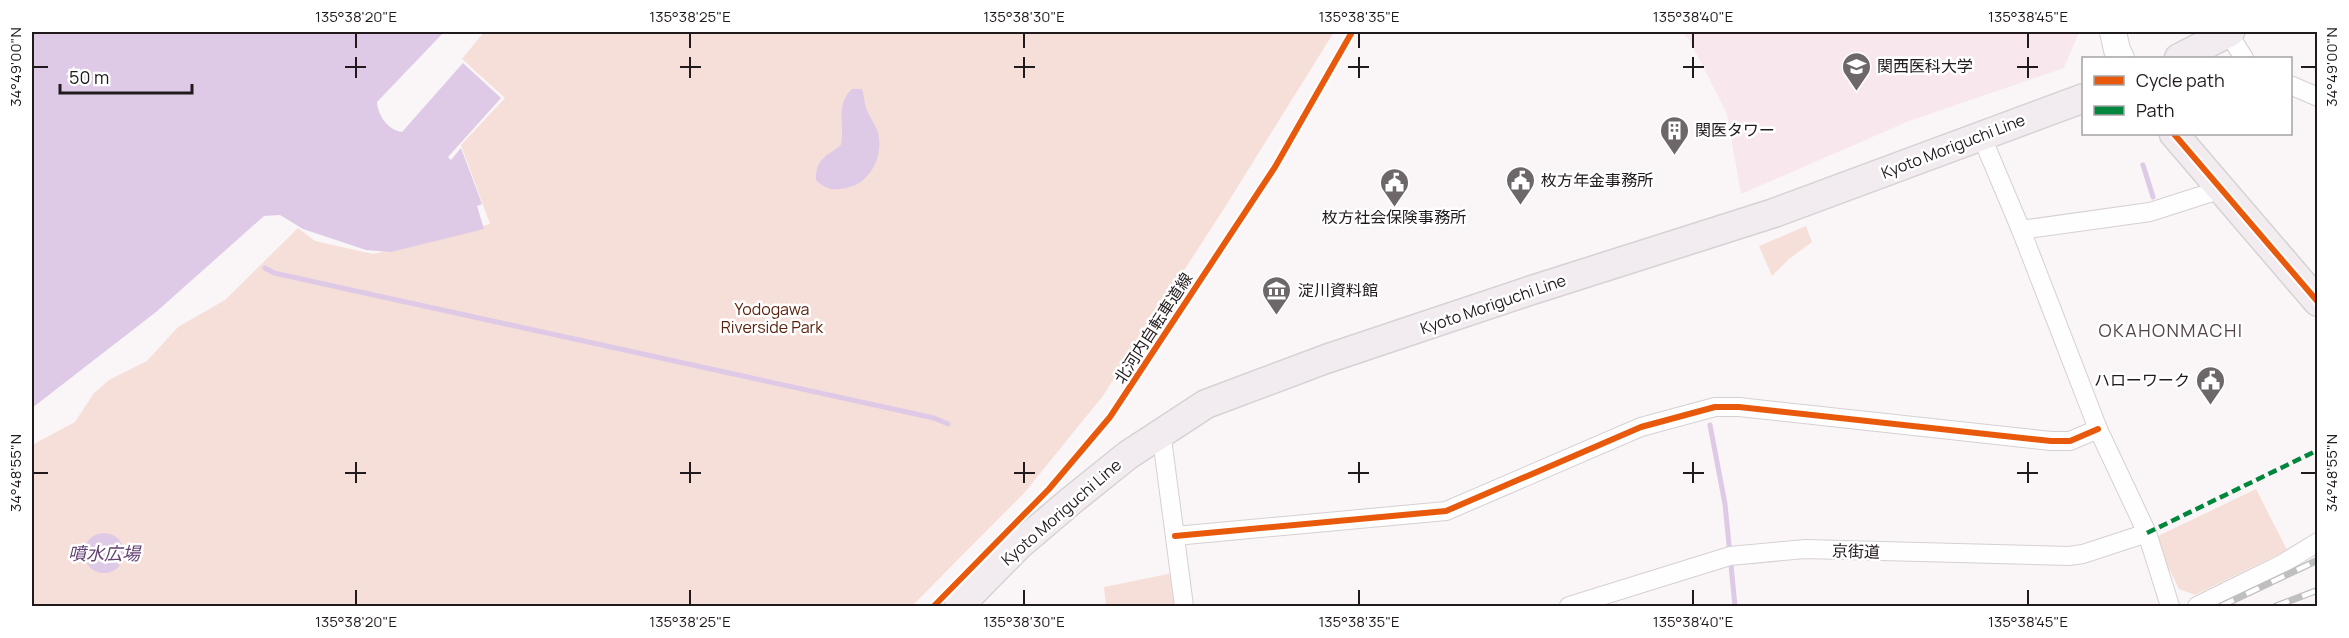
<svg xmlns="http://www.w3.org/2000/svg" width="2349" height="638" viewBox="0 0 2349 638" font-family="Manrope,'Noto Sans JP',sans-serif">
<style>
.built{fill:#f8e8ed}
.green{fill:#f7dfd9}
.water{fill:#decae6}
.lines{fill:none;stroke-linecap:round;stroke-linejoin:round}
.stream{stroke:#decae6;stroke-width:5}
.street-casing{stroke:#d6d0d2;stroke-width:20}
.secondary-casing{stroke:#d6d0d2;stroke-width:28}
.primary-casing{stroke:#d5d2d3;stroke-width:31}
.street{stroke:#fefefe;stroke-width:18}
.secondary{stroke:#fefefe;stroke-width:26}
.primary{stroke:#f2ecf1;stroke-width:28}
.rail-casing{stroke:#c0bfbf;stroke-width:7}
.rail{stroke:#fff;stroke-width:4.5;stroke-dasharray:14;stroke-linecap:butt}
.quiet{stroke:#00873e;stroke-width:4.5;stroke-dasharray:9 4.5;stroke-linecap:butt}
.cycleway-casing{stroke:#fff;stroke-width:10}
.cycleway{stroke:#e8590c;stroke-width:6}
.ticks{fill:none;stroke:#211a1c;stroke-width:2}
.labels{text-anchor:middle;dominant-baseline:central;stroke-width:5;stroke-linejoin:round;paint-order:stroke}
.poi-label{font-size:16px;fill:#211a1c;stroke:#fff;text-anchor:start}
.street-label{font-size:16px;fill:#211a1c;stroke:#fff}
.park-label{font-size:16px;fill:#5c230f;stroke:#fff}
.neighbourhood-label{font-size:18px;letter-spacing:1.5px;fill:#56444a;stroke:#fff}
.water-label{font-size:18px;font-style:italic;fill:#634173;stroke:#fff}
.neatline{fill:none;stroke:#211a1c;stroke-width:2}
.ticks-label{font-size:15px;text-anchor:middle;fill:#211a1c}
</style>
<rect width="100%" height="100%" fill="#faf5f7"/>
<polygon class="built" points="1682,32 2079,32 2064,68 1909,121 1741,194 1727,114 1690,41"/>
<g class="green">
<polygon points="484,32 1334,32 1225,207 1102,397 1025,492 912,606 32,606 32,445 75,422 94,393 109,380 147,361 178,327 225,300 298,228 315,241 373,254 490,224 461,145 505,98 462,59"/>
<polygon points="1806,226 1812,242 1789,259 1772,276 1759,246"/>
<polygon points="2256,489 2287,550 2195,595 2179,589 2154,538"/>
<polygon points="1173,573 1176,606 1106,606 1104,587"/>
</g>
<g class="water">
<path d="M32,32H444L377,102C378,116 388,130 402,132L463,63L501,98L448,157L451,160L461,148L482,204L477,206L484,229L391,252L366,250L303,229L280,215L264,216L156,312L32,408Z"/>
<path d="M852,89H862C864,95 864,102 866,107C868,116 876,124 878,133C884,156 870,184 846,188C833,191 825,189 816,180C815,159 827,156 841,145C845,126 835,104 852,89Z"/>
<circle cx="104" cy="553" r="20"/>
</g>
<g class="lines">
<g class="stream">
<polyline points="2143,165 2153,197"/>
<polyline points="265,268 274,273 934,418 948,424"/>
<polyline points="1710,425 1725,504 1735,606"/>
</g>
<defs>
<g id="street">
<polyline points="2228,33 2244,58"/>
<polyline points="2290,85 2318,97"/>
<polyline points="1981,135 2021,230 2098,429 2147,533 2170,606"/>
<polyline points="2021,230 2150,212 2222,189"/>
<polyline points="1161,431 1184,606"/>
<polyline points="1175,536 1446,511 1641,427 1715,407 1739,407 2051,441 2070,441 2098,429"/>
<polyline points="1569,606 1730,556 1805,549 2069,556 2083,554 2147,533"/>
<polyline points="2197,606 2282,564 2318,542"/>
</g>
<polyline id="secondary" points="2113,32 2117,50 2121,58"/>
<g id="primary">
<polyline points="2179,58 2230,32"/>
<polyline points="2174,134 2318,302"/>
<polyline points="959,606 1019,545 1072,500 1128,455 1206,404 1326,359 1532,290 1774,213 2084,98"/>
</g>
</defs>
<use href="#street" class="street-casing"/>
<use href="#secondary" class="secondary-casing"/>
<use href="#primary" class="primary-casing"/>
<use href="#street" class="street"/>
<use href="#secondary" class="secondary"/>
<use href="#primary" class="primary"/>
<defs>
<g id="rail">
<polyline points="2221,606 2318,560"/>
<polyline points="2276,606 2318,590"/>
</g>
</defs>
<use href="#rail" class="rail-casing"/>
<use href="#rail" class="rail"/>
<polyline class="quiet" points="2147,533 2318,450"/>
<defs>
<g id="cycleway">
<polyline points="2174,134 2318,302"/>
<polyline points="1175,536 1446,511 1641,427 1715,407 1739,407 2051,441 2070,441 2098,429"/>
<polyline points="934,606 1049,489 1110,417 1275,167 1352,32"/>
</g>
</defs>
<use href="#cycleway" class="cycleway-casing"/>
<use href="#cycleway" class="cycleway"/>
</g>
<path class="ticks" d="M356,33V48M690,33V48M1024,33V48M1359,33V48M1693,33V48M2028,33V48M356,57V78M690,57V78M1024,57V78M1359,57V78M1693,57V78M2028,57V78M33,67H48M345,67H366M680,67H701M1014,67H1035M1348,67H1369M1683,67H1704M2017,67H2038M2301,67H2316M356,462V483M690,462V483M1024,462V483M1359,462V483M1693,462V483M2028,462V483M33,473H48M345,473H366M680,473H701M1014,473H1035M1348,473H1369M1683,473H1704M2017,473H2038M2301,473H2316M356,590V605M690,590V605M1024,590V605M1359,590V605M1693,590V605M2028,590V605"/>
<defs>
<symbol id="university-pin" viewBox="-11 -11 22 30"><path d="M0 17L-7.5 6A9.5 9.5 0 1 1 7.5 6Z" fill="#6d6769" stroke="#fff"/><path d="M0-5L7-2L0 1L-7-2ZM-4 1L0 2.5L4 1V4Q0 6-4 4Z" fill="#fff"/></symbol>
<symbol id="building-pin" viewBox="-11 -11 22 30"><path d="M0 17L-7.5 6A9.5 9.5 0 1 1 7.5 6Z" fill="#6d6769" stroke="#fff"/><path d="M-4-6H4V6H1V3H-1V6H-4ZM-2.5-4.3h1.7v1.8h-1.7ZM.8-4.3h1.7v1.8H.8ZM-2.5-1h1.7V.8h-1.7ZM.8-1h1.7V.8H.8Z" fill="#fff"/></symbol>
<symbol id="civic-pin" viewBox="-11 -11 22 30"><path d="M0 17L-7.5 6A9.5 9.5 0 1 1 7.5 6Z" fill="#6d6769" stroke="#fff"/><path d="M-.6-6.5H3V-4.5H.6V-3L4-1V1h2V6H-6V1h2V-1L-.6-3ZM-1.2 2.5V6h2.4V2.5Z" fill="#fff"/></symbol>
<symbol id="museum-pin" viewBox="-11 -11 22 30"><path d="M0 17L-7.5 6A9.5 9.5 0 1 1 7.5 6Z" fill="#6d6769" stroke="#fff"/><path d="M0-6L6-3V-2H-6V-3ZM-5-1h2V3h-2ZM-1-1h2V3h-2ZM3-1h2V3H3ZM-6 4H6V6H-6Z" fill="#fff"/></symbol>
</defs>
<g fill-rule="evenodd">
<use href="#university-pin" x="1840" y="50" width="33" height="45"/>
<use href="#building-pin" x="1658" y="114" width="33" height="45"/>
<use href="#civic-pin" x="1504" y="164" width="33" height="45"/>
<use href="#civic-pin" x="1378" y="166" width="33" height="45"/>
<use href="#museum-pin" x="1260" y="274" width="33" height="45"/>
<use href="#civic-pin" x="2194" y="364" width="33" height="45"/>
</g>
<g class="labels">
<g class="poi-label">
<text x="1877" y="66">関西医科大学</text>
<text x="1695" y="130">関医タワー</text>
<text x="1541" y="180">枚方年金事務所</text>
<text x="1394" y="217" text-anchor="middle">枚方社会保険事務所</text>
<text x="1298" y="290">淀川資料館</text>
<text x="2190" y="380" text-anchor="end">ハローワーク</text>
</g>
<g class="street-label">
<text transform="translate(1953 146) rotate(-21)">Kyoto Moriguchi Line</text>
<text transform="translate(1493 304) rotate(-19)">Kyoto Moriguchi Line</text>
<text transform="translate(1153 328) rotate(-57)">北河内自転車道線</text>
<text transform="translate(1061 512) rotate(-41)">Kyoto Moriguchi Line</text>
<text transform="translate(1856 551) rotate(2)">京街道</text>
</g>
<g class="park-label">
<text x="772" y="309">Yodogawa<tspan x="772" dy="18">Riverside Park</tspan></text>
</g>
<g class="neighbourhood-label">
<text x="2171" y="330">OKAHONMACHI</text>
</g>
<g class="water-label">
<text x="104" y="553">噴水広場</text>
</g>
</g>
<rect width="2349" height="638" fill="none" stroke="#ffffff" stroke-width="66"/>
<rect x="2082" y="57" width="210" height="78" fill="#ffffff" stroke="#a6a3a4" stroke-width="1.5"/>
<rect x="2094" y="76" width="30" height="9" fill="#e8590c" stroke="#a6a3a4" stroke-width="1.5"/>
<text x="2136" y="87" font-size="18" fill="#211a1c">Cycle path</text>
<rect x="2094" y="106" width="30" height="9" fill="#00873e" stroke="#a6a3a4" stroke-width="1.5"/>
<text x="2136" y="117" font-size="18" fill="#211a1c">Path</text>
<path d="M60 84v9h132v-9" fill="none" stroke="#211a1c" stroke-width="3"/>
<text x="69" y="84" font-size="18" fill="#211a1c" stroke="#ffffff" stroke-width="4.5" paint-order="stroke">50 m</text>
<rect x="33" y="33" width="2283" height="572" class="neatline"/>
<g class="ticks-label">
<text x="356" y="22">135°38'20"E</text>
<text x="690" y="22">135°38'25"E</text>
<text x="1024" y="22">135°38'30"E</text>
<text x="1359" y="22">135°38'35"E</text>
<text x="1693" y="22">135°38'40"E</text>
<text x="2028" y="22">135°38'45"E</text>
<text transform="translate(16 67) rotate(-90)" y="5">34°49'00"N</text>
<text transform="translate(2332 67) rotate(-90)" y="5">34°49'00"N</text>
<text transform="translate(16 473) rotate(-90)" y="5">34°48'55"N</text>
<text transform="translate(2332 473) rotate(-90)" y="5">34°48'55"N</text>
<text x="356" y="627">135°38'20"E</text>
<text x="690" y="627">135°38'25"E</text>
<text x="1024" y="627">135°38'30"E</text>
<text x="1359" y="627">135°38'35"E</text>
<text x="1693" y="627">135°38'40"E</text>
<text x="2028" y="627">135°38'45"E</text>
</g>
</svg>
